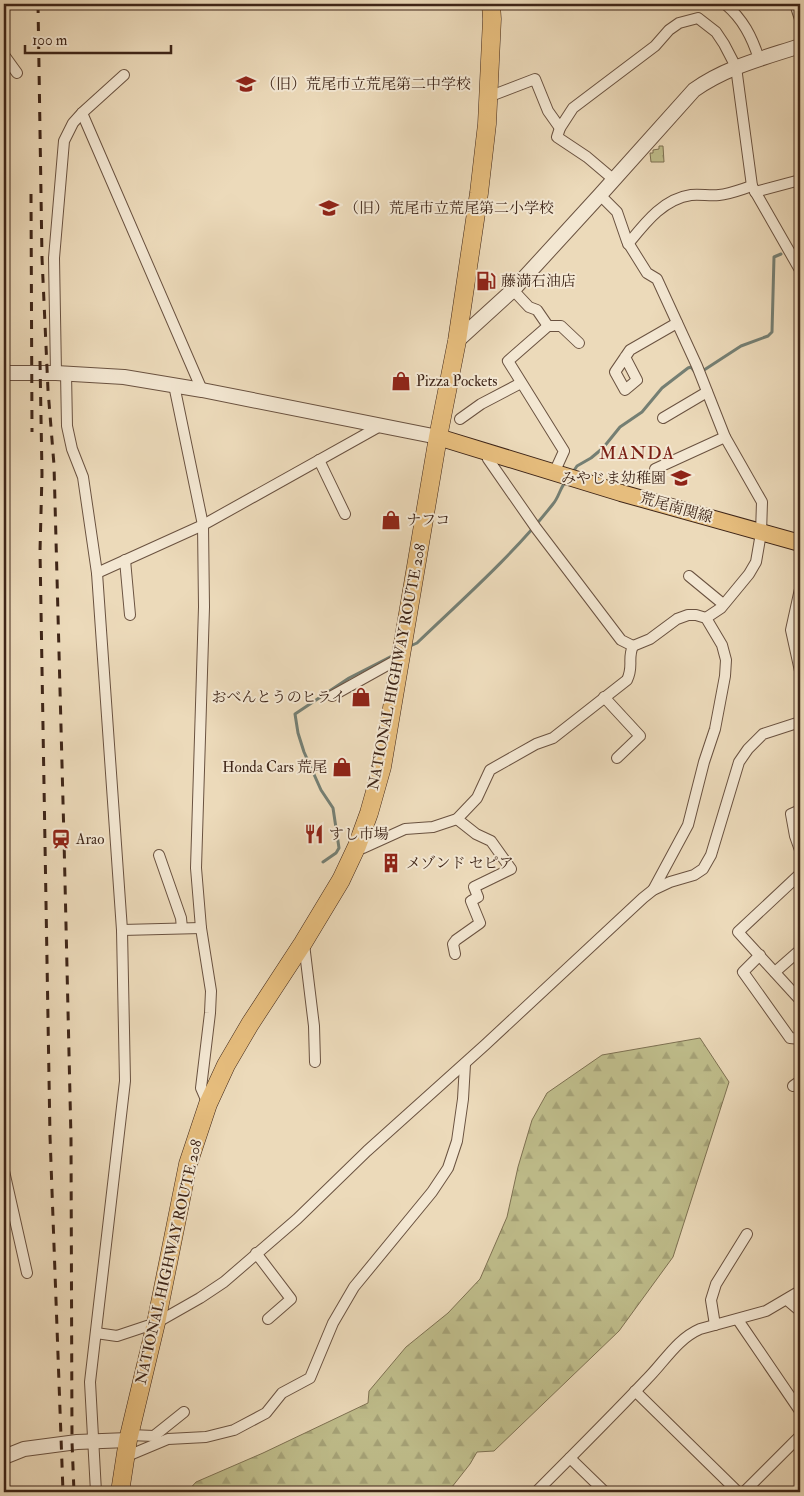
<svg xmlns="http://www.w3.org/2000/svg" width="804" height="1496" viewBox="0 0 804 1496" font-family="'IM FELL Double Pica','Noto Serif JP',serif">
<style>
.grass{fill:url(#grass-tufts);stroke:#7e7152}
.forest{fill:url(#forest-firs);stroke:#7e7152}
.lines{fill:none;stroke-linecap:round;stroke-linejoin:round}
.stream{stroke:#757f73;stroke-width:3}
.minor-casing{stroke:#6a5240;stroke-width:12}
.tertiary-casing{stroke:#6a5240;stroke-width:16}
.primary-casing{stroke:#3e2518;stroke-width:18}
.trunk-casing{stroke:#3e2518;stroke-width:19}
.minor{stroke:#f3e7d2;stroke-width:10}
.tertiary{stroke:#f3e7d2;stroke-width:14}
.primary{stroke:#e6bd7d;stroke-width:16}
.trunk{stroke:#e6bd7d;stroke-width:18}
.rail{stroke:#3e2518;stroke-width:3;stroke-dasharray:9 9;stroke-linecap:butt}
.labels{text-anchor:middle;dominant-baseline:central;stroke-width:4;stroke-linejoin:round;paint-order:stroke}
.poi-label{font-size:15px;fill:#3e2518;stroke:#f3e7d2;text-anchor:start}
.street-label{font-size:15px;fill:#3e2518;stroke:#f3e7d2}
.quarter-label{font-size:18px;letter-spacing:1px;fill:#7a1f14;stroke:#f3e7d2}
</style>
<defs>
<pattern id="grass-tufts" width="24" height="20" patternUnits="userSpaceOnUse" patternTransform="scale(1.25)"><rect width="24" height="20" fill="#bfbd8b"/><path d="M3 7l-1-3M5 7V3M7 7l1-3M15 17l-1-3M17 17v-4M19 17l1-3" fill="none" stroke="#a5a277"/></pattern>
<pattern id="forest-firs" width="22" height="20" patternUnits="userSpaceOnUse" patternTransform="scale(1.25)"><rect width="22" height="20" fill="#bfbd8b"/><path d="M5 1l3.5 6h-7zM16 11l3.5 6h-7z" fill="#a5a277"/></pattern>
</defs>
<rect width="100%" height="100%" fill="#ecdaba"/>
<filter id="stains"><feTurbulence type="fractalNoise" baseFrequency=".004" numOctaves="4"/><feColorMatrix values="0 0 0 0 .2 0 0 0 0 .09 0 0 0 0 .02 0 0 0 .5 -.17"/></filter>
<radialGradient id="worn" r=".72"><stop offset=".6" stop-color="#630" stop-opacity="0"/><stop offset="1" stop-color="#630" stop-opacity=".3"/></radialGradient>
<polygon class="grass" points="659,146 663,146 664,162 651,162 650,153 653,153 653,150 659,149"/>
<polygon class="forest" points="700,1038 729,1082 673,1257 619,1331 494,1451 477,1452 470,1464 448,1492 187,1492 196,1482 263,1453 368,1403 369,1391 406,1347 448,1313 480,1279 507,1217 518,1167 532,1120 547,1093 602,1055"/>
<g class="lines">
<g class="stream">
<polyline points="701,372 741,346 768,336 772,332 774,257 781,254"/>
<polyline points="573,472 577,466 591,458 603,448 620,427 642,412 662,388 688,368 691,367 695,372"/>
<path d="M408,647L417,643C464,598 513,555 553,504C559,497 560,488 566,481"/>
<polyline points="323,862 336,853 339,848 333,808 321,790 304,752 298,733 295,714 349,678 394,655"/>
</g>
<defs>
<g id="minor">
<path d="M725,4C743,19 752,37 759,59"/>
<polyline points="795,4 800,19"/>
<polyline points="4,55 17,73"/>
<polyline points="488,97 535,79 548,111 560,128"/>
<polyline points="82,113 202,390"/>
<polyline points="613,179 587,157 557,137 560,128 573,108 655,46 669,30 679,23 698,18 716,32 724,44 736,67 752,186 800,270"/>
<polyline points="755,192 800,180"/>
<polyline points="600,195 617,212 627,241 647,273 657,279 697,366 725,437 762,502 761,533 756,562 749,574 721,608 706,618"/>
<path d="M628,244C645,223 663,199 691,195C700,194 710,196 719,195C730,194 742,189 752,186"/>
<polyline points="513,290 529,307 537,310 548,326 561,326 579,343"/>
<polyline points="548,326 508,361 564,451 554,473"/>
<polyline points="625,357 637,380 625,390 615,372 630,350 677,323"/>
<polyline points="56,373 54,258 64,141 73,123 82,113 124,75"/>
<polyline points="66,373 67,426 72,449 83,477 97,573 122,930 125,1081 90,1382 96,1492"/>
<polyline points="174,385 203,525 204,607 196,868 201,928 211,991 210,1013 201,1088 208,1104"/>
<polyline points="663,418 707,392"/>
<polyline points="460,419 481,404 521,383"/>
<polyline points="319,460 345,514"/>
<polyline points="655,469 725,437"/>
<polyline points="125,560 130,615"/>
<polyline points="97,573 203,525 382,425"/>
<polyline points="689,576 723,604"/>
<polyline points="800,589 791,630 800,671"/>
<polyline points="633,646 650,639 677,619 688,615 696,615 706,618 722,645 726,660 725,676 715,729 704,762 688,825 653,890"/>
<polyline points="332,696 393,662 401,659"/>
<polyline points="604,697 640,736 617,758"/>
<polyline points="800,810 791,814 795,836 800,850"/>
<path d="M357,846L363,848L405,829L433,827L457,819L477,798L490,770L536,744L553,738L627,680C634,666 627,659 633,646L621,640L536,528L488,459L491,454"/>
<polyline points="159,855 181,918 182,928"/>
<polyline points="800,874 738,932 800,1000"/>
<polyline points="122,930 201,928"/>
<polyline points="304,944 314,1026 315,1062"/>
<polyline points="455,954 453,944 456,940 480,923 471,901 478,897 474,887 511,869 491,841 476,834 457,819"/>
<polyline points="760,955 743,972 790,1038 800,1039"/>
<polyline points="775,972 800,950"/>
<polyline points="793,1086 800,1081"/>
<polyline points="4,1171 27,1273"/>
<polyline points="256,1253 291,1299 268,1319"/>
<polyline points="787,1300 800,1311"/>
<polyline points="738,1320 800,1411"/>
<polyline points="715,1325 711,1300 716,1284 747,1234"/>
<polyline points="96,1333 117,1336 156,1323 200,1298 224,1282 297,1219 367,1151 485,1045 643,898 653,890 670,882 694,875 703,869 711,855 739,762 748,749 763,734 800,722"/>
<polyline points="635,1391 738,1492"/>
<polyline points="130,1435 154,1436 184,1412"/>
<polyline points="125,1457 168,1439 206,1437 234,1430 266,1413 282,1393 310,1378 333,1323 354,1287 432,1192 448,1168 457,1141 463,1099 465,1064"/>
<polyline points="570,1458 605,1492"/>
<path d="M536,1492C573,1455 611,1417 647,1379C665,1361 677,1339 700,1329L766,1311L800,1291"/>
<polyline points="744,1492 800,1436"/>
</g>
<g id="tertiary">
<path d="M457,341L513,290L600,195L694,90C726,67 764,58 800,46"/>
<polyline points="4,373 56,373 124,377 202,390 438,437"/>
<polyline points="4,1457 24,1449 77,1442 128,1440"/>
</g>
<polyline id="primary" points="438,437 621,493 800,543"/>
<polyline id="trunk" points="120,1492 128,1440 156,1323 188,1164 208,1104 226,1065 250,1024 303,943 341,880 357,846 369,813 382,767 438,437 457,341 479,193 487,124 492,19 491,4"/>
</defs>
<use href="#minor" class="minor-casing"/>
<use href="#tertiary" class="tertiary-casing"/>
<use href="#primary" class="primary-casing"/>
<use href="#trunk" class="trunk-casing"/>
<use href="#minor" class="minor"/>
<use href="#tertiary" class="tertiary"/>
<use href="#primary" class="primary"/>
<use href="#trunk" class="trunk"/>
<g class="rail">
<polyline points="38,4 42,258 48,390 54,465 64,839 71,1139 72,1442 74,1492"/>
<polyline points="31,194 32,432"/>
<polyline points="40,361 42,474 40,551 50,1136 63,1492"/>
</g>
</g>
<defs>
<symbol id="school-bare" viewBox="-9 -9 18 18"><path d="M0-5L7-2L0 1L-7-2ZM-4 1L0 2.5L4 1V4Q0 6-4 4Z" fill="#8f2418" stroke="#f3e7d2" stroke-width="2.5" paint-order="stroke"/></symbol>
<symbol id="fuel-bare" viewBox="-9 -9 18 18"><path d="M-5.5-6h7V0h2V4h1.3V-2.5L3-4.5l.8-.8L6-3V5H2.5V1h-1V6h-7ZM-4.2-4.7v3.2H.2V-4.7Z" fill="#8f2418" stroke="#f3e7d2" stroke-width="2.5" paint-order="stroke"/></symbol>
<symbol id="shop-bare" viewBox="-9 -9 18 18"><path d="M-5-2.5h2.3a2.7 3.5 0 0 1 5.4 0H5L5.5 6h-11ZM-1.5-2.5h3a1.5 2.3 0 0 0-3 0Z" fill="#8f2418" stroke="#f3e7d2" stroke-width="2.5" paint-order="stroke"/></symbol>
<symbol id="restaurant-bare" viewBox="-9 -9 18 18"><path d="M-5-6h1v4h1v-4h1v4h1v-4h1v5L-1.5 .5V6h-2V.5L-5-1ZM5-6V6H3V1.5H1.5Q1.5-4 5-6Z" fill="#8f2418" stroke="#f3e7d2" stroke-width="2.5" paint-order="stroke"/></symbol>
<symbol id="station-bare" viewBox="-9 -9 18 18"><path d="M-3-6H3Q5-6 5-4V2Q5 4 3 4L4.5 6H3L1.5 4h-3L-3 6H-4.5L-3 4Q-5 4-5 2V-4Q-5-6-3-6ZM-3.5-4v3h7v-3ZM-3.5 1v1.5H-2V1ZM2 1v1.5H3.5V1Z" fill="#8f2418" stroke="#f3e7d2" stroke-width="2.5" paint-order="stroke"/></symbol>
<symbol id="building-bare" viewBox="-9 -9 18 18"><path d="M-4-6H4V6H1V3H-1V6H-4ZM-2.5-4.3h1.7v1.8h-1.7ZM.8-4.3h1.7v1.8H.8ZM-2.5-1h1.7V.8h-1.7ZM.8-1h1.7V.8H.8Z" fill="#8f2418" stroke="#f3e7d2" stroke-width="2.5" paint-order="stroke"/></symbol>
</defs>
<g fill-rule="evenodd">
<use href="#school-bare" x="232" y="70" width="28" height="28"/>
<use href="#school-bare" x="315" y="194" width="28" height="28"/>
<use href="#fuel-bare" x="472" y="267" width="28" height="28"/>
<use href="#shop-bare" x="387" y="367" width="28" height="28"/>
<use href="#school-bare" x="667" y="464" width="28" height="28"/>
<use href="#shop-bare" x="377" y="506" width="28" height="28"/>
<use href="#shop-bare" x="347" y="683" width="28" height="28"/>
<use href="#shop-bare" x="328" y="753" width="28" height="28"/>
<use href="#restaurant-bare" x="300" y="820" width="28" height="28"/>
<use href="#station-bare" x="47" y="825" width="28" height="28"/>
<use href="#building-bare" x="377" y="849" width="28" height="28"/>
</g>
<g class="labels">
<g class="poi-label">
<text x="261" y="84">（旧）荒尾市立荒尾第二中学校</text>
<text x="344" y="208">（旧）荒尾市立荒尾第二小学校</text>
<text x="501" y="281">藤満石油店</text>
<text x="416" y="381">Pizza Pockets</text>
<text x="666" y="478" text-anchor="end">みやじま幼稚園</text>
<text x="406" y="520">ナフコ</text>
<text x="346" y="697" text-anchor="end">おべんとうのヒライ</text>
<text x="327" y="767" text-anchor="end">Honda Cars 荒尾</text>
<text x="329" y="834">すし市場</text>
<text x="76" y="839">Arao</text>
<text x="406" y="863">メゾンド セピア</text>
</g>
<g class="street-label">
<text transform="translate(676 508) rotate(16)">荒尾南関線</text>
<text transform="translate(397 667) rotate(-79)">NATIONAL HIGHWAY ROUTE 208</text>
<text transform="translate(169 1262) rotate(-77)">NATIONAL HIGHWAY ROUTE 208</text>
</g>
<g class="quarter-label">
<text x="637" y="453">MANDA</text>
</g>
</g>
<rect width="804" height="1496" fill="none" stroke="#ecdaba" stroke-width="20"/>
<rect x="5" y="5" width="794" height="1486" fill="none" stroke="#3e2518" stroke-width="2.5"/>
<rect x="10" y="10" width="784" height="1476" fill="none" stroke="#3e2518"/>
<path d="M25 45v8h146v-8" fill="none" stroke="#3e2518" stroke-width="2.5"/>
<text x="32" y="45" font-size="15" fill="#3e2518" stroke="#f3e7d2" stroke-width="4" paint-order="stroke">100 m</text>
<rect width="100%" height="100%" filter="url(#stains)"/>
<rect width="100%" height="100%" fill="url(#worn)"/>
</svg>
